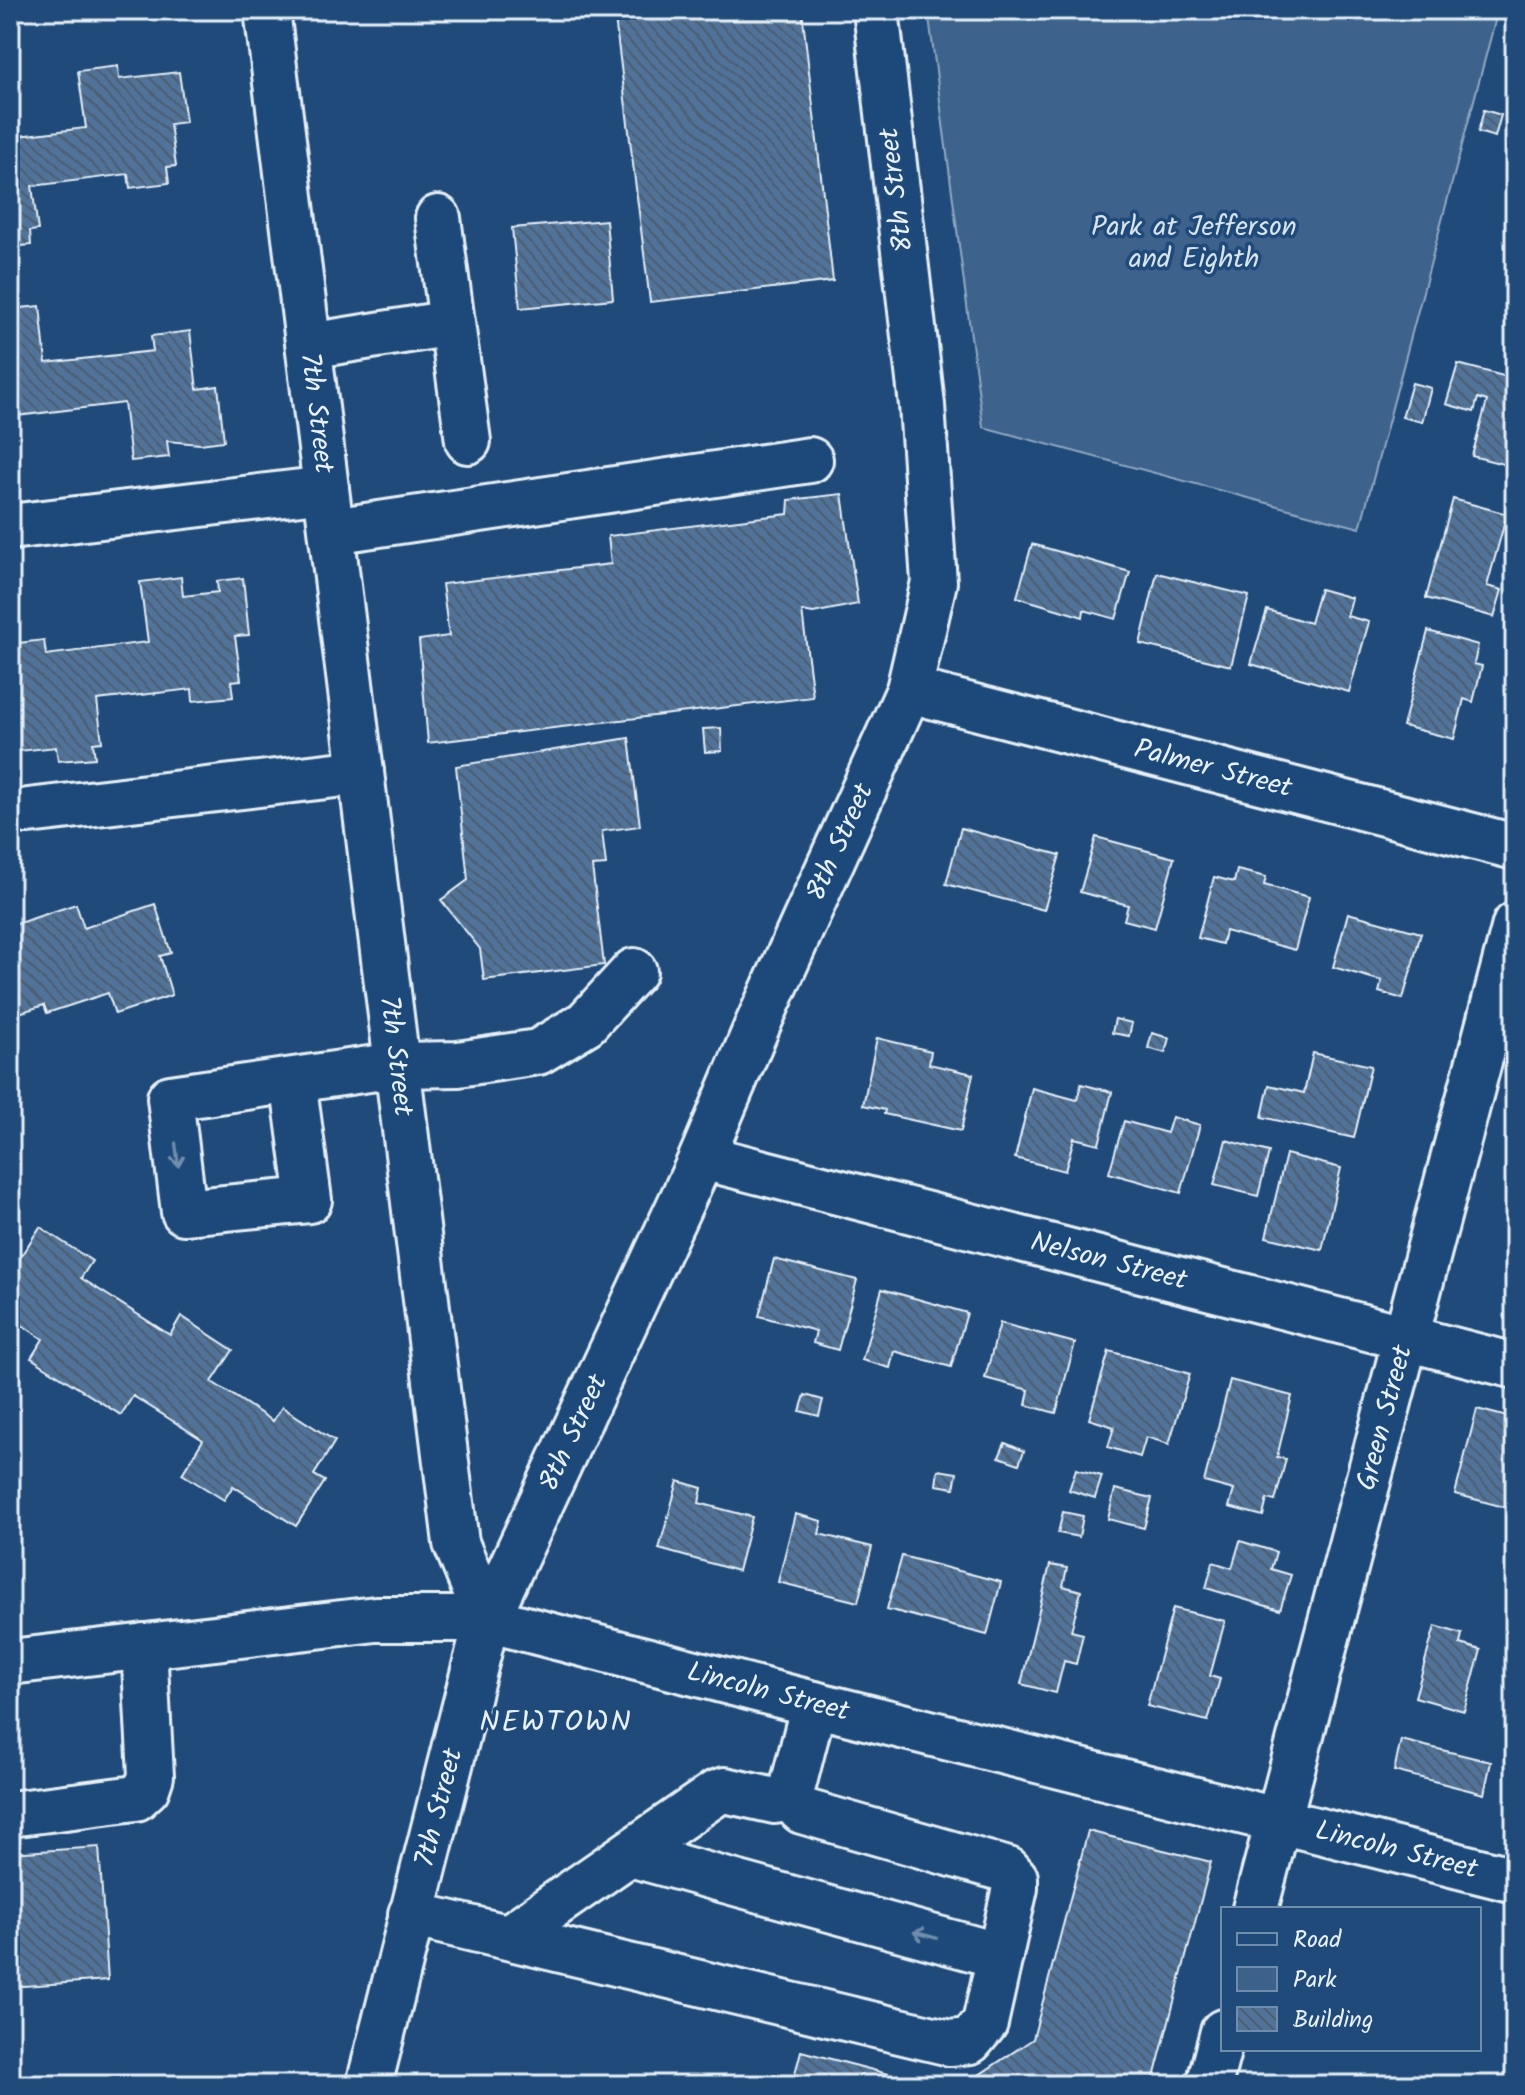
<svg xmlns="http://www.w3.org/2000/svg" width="1525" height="2095" viewBox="0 0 1525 2095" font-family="Kalam,sans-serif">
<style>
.green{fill:#3c628c;stroke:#92aac2;stroke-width:2}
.building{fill:url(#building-back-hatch);stroke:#e8f1f8;stroke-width:2}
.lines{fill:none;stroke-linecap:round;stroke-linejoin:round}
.minor-casing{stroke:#e8f1f8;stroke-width:50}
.minor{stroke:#1f4a7a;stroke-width:44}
.oneway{stroke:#6f8dac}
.labels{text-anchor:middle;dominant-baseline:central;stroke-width:7;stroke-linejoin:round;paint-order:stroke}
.street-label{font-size:28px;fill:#e8f1f8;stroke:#1f4a7a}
.park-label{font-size:28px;fill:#d7e3ed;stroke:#1f4a7a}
.neighbourhood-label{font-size:30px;letter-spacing:2px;fill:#e8f1f8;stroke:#1f4a7a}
</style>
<defs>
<pattern id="building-back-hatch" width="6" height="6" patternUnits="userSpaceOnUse" patternTransform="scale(2)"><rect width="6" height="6" fill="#517399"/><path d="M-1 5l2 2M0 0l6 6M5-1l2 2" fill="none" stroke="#4c5e72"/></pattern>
</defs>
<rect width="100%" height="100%" fill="#1f4a7a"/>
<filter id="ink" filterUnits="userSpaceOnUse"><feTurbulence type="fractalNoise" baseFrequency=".0125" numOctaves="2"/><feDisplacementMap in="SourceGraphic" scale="16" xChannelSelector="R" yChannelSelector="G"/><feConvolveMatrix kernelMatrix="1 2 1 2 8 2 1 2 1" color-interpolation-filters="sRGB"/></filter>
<g filter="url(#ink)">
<polygon class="green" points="928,10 1498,10 1360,528 983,427"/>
<g class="building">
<polygon points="614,10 802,10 833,281 650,302"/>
<polygon points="118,66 119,79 179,72 186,122 170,124 176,166 167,167 169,183 130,188 128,174 32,186 38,230 30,231 31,245 10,247 10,137 86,128 78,71"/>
<polygon points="1484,110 1501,115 1495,137 1478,132"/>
<polygon points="606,220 613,299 520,308 512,228"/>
<polygon points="40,306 46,363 153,351 151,336 190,331 197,389 218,386 224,441 200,444 167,441 169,457 131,461 124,403 17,416 18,428 10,429 10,309"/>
<polygon points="1458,364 1515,379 1515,467 1472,456 1487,401 1478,398 1474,412 1446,404"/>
<polygon points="1412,383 1431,388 1422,422 1402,417"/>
<polygon points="842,494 858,604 813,613 802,611 813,697 428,743 419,640 449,636 442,584 611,564 608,536 788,514 789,500"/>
<polygon points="1453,499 1507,514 1487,586 1502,590 1494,617 1426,598"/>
<polygon points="1032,544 1130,572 1116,619 1084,610 1083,617 1017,597"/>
<polygon points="1157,573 1249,596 1231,666 1140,644"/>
<polygon points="181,577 183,596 218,592 217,581 243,578 249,635 235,636 241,680 231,681 233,697 193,701 192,689 97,700 102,742 93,743 95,758 58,761 56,747 10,752 10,644 44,640 46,655 148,642 140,582"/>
<polygon points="1320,589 1352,598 1347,616 1369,622 1349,692 1251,664 1267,610 1310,623"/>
<polygon points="1428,631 1478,645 1474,664 1482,666 1473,702 1464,699 1454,739 1403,726"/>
<polygon points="721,728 722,751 705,752 703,729"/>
<polygon points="629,738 640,826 602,831 606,865 592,866 604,965 484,980 480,949 441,900 468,880 456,766"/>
<polygon points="961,828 1060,855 1044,910 946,884"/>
<polygon points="1096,837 1174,858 1155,928 1124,920 1128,905 1080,892"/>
<polygon points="1237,870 1266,877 1264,885 1309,897 1295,950 1225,931 1222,944 1198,938 1214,877 1234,882"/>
<polygon points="76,904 84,928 155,904 171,953 160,956 172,995 115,1014 108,993 47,1013 44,1005 10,1016 10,926"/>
<polygon points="1348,913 1421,933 1403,999 1379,992 1382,981 1333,967"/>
<polygon points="1115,1019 1132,1023 1129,1036 1112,1033"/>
<polygon points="1152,1033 1169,1038 1165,1053 1148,1048"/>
<polygon points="877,1038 931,1051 929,1064 973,1074 961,1131 884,1114 885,1110 863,1105"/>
<polygon points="1313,1053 1371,1066 1354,1138 1262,1117 1269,1085 1304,1093"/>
<polygon points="1081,1084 1112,1092 1099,1144 1074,1138 1065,1171 1015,1158 1032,1088 1077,1100"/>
<polygon points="1172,1117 1200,1125 1181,1193 1109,1173 1124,1121 1167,1133"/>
<polygon points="1226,1140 1269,1152 1258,1196 1214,1185"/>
<polygon points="1286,1154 1341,1168 1322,1250 1266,1237"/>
<polygon points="40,1227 92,1261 81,1278 170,1335 181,1316 233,1350 212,1382 273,1421 282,1407 335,1441 314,1475 325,1481 296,1526 233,1486 224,1500 182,1474 203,1440 133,1396 121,1415 31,1358 43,1339 10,1317 10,1257 17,1262"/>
<polygon points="774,1259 857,1280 838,1350 813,1343 816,1331 759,1316"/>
<polygon points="882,1289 967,1313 951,1367 894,1351 890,1368 862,1360"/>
<polygon points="1000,1323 1075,1343 1056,1413 1026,1405 1029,1390 985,1378"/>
<polygon points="1109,1351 1190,1374 1169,1444 1146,1437 1140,1457 1108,1447 1114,1427 1089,1419"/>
<polygon points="1230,1380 1292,1396 1277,1457 1286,1459 1275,1501 1267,1499 1263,1516 1229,1507 1234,1490 1204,1482"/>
<polygon points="805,1395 823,1400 819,1416 800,1411"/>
<polygon points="1477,1409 1515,1419 1515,1510 1455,1494"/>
<polygon points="1005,1443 1024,1451 1019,1464 999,1457"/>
<polygon points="1076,1469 1102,1476 1095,1498 1069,1490"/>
<polygon points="938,1470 957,1473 954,1488 936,1485"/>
<polygon points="678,1481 702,1488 699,1503 752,1517 738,1571 659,1549"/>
<polygon points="1115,1489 1152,1498 1144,1528 1108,1519"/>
<polygon points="1063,1512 1083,1516 1079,1537 1058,1533"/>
<polygon points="795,1514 822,1521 819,1534 872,1547 858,1602 778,1582"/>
<polygon points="1240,1541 1276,1552 1271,1569 1291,1575 1280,1610 1206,1588 1213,1562 1232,1568"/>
<polygon points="902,1556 1001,1582 987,1635 887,1609"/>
<polygon points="1050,1565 1067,1568 1063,1586 1081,1591 1071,1631 1083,1634 1076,1664 1064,1661 1056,1693 1021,1684"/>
<polygon points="1173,1608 1225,1621 1210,1676 1220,1679 1208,1721 1147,1706"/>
<polygon points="1435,1626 1462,1634 1460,1644 1481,1650 1464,1711 1415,1697"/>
<polygon points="1401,1740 1491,1762 1484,1794 1394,1771"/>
<polygon points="1088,1831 1211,1862 1152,2085 964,2085 1033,2039"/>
<polygon points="99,1847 108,1980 10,1987 10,1853"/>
<polygon points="801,2051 929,2085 792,2085"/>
</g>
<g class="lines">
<defs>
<g id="minor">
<path id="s1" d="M267,10L456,1543L487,1619"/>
<polyline points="438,218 452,323"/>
<polyline points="309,346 452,323 468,441"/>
<polyline points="10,527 326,489"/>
<polyline points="332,531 810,460"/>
<path id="s2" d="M909,690L1515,847"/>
<polyline points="28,811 361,772"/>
<polyline points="293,1080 309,1200 184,1212 170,1098 397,1065 458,1064 538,1052 586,1023 634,971"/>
<path id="s3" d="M702,1157L1515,1366"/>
<path id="s4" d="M10,1662L376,1619H487L814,1704L1515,1880"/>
<polyline points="10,1814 136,1798 147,1788 151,1776 144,1646"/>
<polyline points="630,1854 1000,1956"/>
<path id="s5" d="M1255,1909L1515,925"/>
<polyline points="411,1914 950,2043 970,2041 985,2023 1015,1888 1015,1878 1008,1870 802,1811 790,1798 814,1704"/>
<polyline points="510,1936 716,1793 725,1790 775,1801 790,1798"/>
<path id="s6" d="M369,2085L487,1619L702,1157L758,1024L909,690L934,582L922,405L876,10"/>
<polyline points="1209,2085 1223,2032"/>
</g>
</defs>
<use href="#minor" class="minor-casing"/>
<use href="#minor" class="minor"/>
</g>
<defs><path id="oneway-shaft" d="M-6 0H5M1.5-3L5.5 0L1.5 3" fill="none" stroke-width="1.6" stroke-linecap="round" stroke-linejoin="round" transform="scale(2)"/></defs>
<g class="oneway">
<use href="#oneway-shaft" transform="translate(177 1155) rotate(83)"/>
<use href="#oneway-shaft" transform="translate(925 1935) rotate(-165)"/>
</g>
</g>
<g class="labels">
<g class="street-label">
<text transform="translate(897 190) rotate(-97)">8th Street</text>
<text stroke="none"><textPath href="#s1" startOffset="406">7th Street</textPath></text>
<text stroke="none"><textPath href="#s2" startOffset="314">Palmer Street</textPath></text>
<text stroke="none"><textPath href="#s6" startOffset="1334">8th Street</textPath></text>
<text stroke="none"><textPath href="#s1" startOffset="1054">7th Street</textPath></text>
<text stroke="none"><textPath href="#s3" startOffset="420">Nelson Street</textPath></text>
<text stroke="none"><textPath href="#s5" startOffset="508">Green Street</textPath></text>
<text stroke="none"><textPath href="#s6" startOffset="686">8th Street</textPath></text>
<text stroke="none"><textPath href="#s4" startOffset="770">Lincoln Street</textPath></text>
<text stroke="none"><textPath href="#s6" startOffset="286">7th Street</textPath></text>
<text stroke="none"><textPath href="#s4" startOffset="1418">Lincoln Street</textPath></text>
</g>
<g class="park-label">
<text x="1194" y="227">Park at Jefferson<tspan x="1194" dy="32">and Eighth</tspan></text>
</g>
<g class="neighbourhood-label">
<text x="556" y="1723">NEWTOWN</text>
</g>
</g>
<rect width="1525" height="2095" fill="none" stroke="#1f4a7a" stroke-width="40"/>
<rect x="20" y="20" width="1485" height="2055" fill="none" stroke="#e8f1f8" stroke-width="3" filter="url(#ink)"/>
<rect x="1221" y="1907" width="260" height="144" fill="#1f4a7a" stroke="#6f8dac" stroke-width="2"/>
<rect x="1237" y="1933" width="40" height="12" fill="#1f4a7a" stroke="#6f8dac" stroke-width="2"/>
<text x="1293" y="1947" font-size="24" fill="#e8f1f8">Road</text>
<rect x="1237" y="1967" width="40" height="24" fill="#3c628c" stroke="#6f8dac" stroke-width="2"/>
<text x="1293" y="1987" font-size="24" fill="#e8f1f8">Park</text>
<rect x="1237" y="2007" width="40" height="24" fill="url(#building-back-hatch)" stroke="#6f8dac" stroke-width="2"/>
<text x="1293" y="2027" font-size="24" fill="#e8f1f8">Building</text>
</svg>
